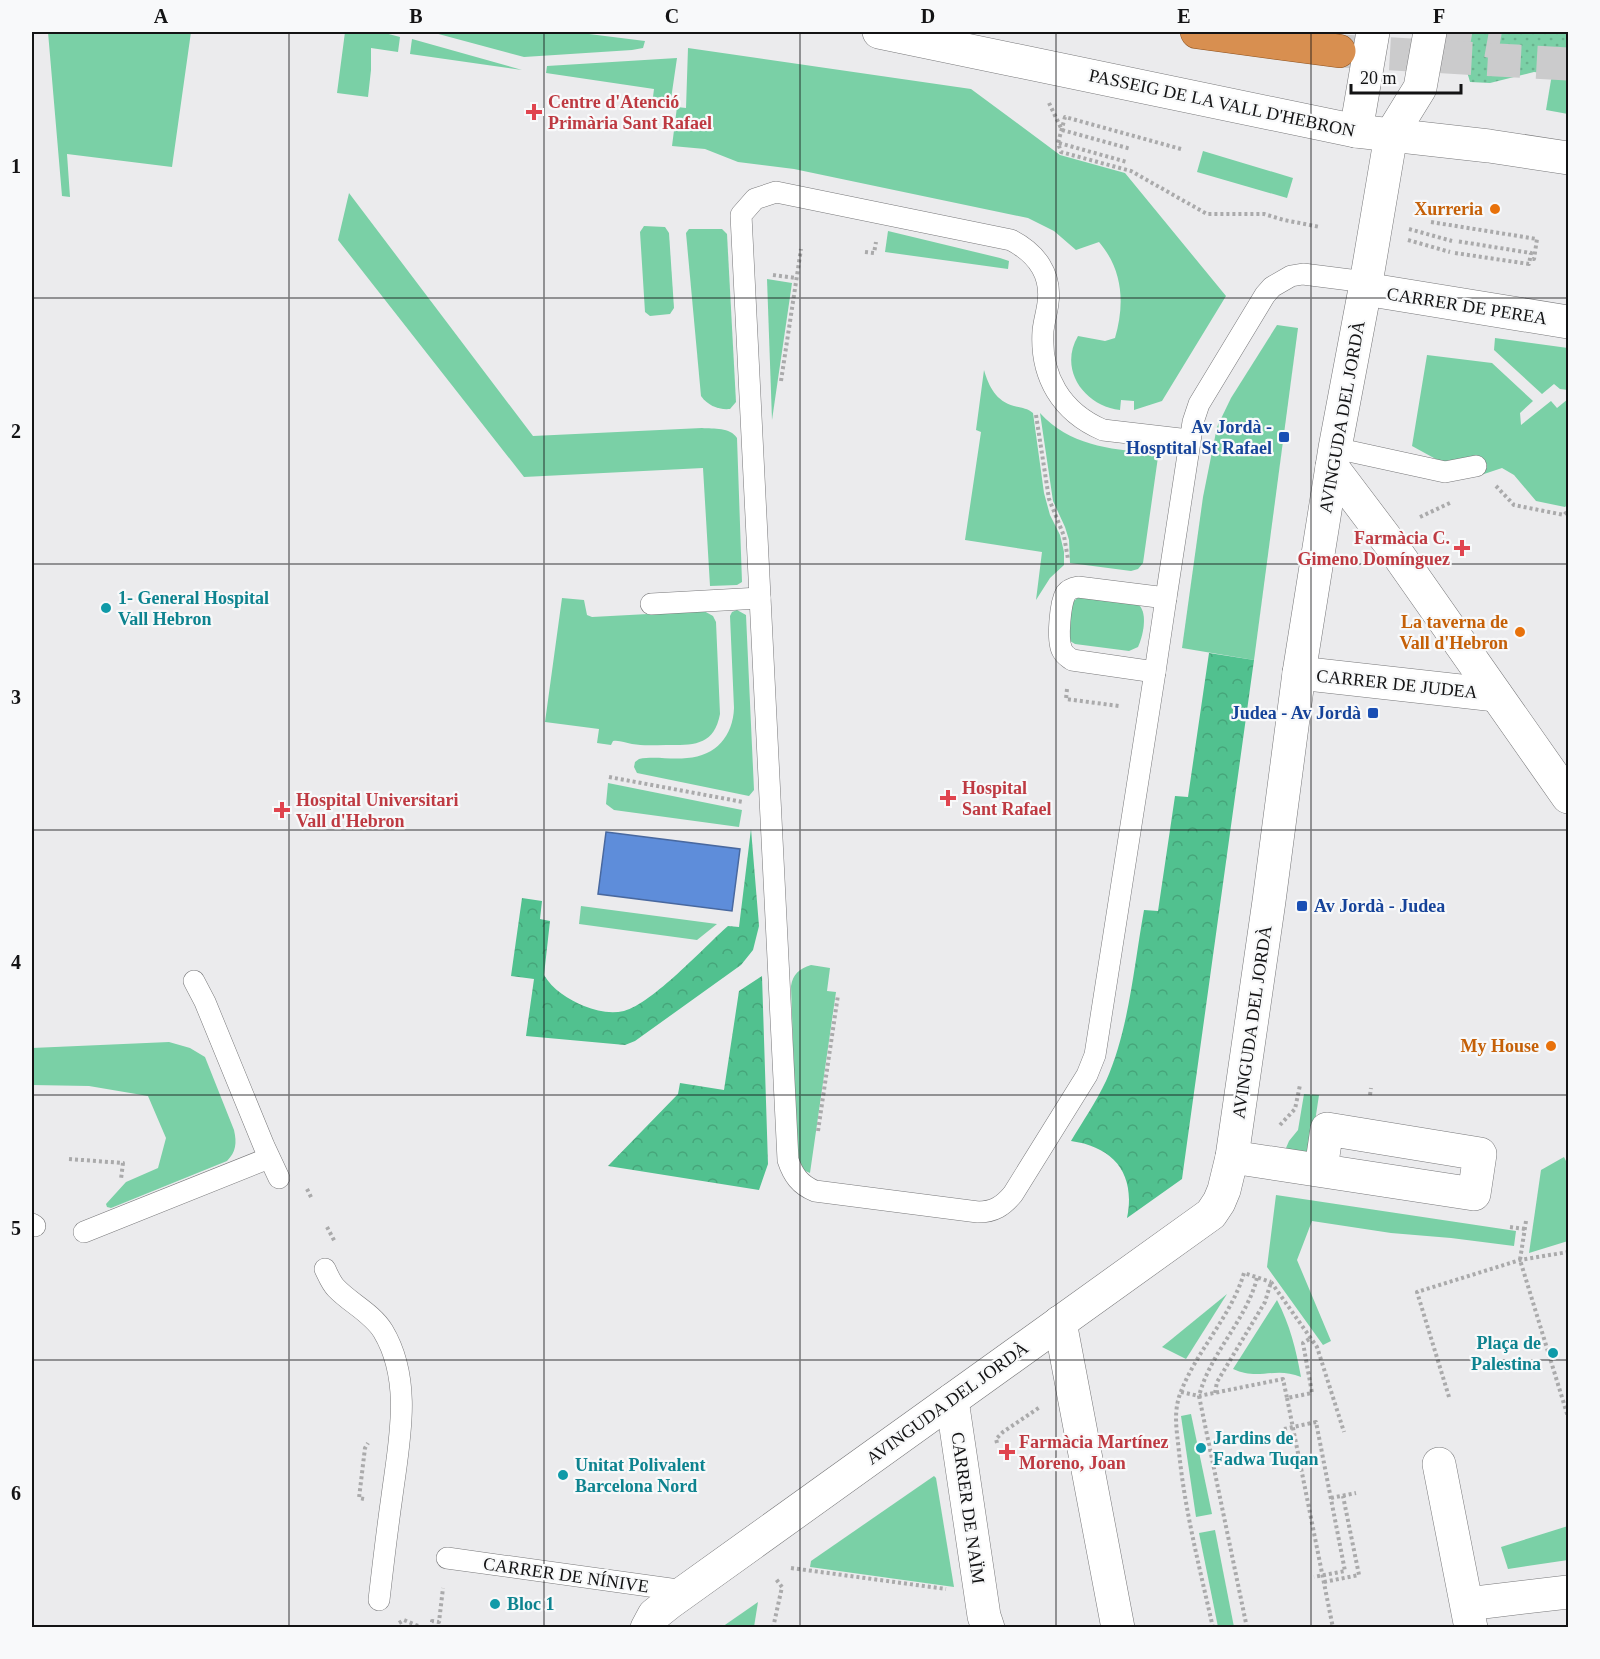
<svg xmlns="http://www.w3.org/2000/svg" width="1600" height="1659" viewBox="0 0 1600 1659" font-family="Georgia,serif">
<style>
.green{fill:#7ad0a6}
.forest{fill:url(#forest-crowns)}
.park{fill:url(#park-dots)}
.water{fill:#5e8dda;stroke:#48689f;stroke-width:1.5}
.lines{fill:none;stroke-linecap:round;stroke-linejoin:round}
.trunk-tunnel{stroke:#cbcbcc;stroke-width:33;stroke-dasharray:33 16;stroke-linecap:butt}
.service-casing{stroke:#78787a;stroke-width:22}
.minor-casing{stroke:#78787a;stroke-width:34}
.tertiary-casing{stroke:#78787a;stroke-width:34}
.trunk-casing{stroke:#8d511e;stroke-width:34}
.path{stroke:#aaaaab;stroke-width:4;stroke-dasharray:3 3;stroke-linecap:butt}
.service{stroke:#fff;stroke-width:21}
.minor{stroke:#fff;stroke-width:33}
.tertiary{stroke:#fff;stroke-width:33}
.trunk{stroke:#d88f50;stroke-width:33}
.path-bridge{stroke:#aaaaab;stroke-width:4;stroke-dasharray:3 3;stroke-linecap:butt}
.grid{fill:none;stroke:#131314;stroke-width:1.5;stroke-opacity:0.55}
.health-dot{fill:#e0444e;stroke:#f8f9fa;stroke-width:2}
.food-dot{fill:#e8710a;stroke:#f8f9fa;stroke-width:2}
.transit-dot{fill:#1a4fb4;stroke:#f8f9fa;stroke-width:2}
.culture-dot{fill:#0f9aa8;stroke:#f8f9fa;stroke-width:2}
.labels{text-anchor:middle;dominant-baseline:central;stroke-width:4.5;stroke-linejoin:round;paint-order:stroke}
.health-label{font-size:18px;font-weight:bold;fill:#be3a42;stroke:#f8f9fa;text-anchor:start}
.street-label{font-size:18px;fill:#131314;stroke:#f8f9fa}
.food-label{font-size:18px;font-weight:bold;fill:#c56008;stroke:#f8f9fa;text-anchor:end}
.transit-label{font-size:18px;font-weight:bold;fill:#164399;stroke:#f8f9fa;text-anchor:end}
.culture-label{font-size:18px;font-weight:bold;fill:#0d838f;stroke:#f8f9fa;text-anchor:start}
.neatline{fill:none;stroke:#131314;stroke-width:2}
.grid-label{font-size:20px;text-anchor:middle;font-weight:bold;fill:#131314}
</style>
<defs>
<pattern id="forest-crowns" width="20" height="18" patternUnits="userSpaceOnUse" patternTransform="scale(1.5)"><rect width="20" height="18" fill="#51c18f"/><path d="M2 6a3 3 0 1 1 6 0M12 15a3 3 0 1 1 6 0" fill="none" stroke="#46a57a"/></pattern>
<pattern id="park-dots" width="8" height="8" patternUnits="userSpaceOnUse" patternTransform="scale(1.5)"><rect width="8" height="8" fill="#7ad0a6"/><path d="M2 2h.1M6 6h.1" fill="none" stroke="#69b28e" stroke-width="1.8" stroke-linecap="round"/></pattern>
</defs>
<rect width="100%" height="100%" fill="#ebebed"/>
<g class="green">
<polygon points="48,32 191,32 172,167 67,154 70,197 62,196"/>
<polygon points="345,32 381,32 400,37 398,52 371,48 371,70 368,97 337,93"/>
<polygon points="431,32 573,32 645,41 643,48 632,50 524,57"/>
<polygon points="412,39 522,70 410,54"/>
<path d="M688,48L971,89L1060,155L1125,173L1226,296L1162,401L1134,410V401L1121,400L1120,410C1085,406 1058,370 1078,336L1105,341L1115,338C1125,304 1123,270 1099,242L1076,250L1054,231L1028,218L794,169L738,162L705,149L672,146L677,107L686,108Z"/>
<polygon points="677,58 671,99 653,97 654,89 546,73 547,66"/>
<polygon points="1552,74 1568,81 1568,114 1546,110"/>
<polygon points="1203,151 1293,178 1287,198 1197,172"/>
<path d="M349,193L533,436L702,428C714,429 730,427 737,438L742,582L737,585L710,586L703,468L524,477L338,240Z"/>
<polygon points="644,226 665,227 669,233 674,308 670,314 650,316 645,312 640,232"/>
<path d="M689,229H722L727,234L736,402L730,409C719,410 708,406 701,396L686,233Z"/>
<polygon points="888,231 1000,258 1009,261 1008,269 885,252"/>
<polygon points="767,279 792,283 772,420"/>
<polygon points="1277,325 1298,328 1254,660 1182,648 1203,497 1217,427 1231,398"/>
<polygon points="1495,338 1568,348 1568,390 1560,389 1554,384 1542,394 1494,350"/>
<polygon points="1427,355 1492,363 1533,401 1520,413 1521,425 1551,401 1557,408 1568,399 1568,504 1565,507 1536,501 1514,475 1502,468 1478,476 1443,463 1412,446"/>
<path d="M984,370C989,387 996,401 1014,406C1022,408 1027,408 1033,413L1044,493L1050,515L1060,535L1064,552V565L1050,578L1036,600L1042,552L965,540L981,432L976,430Z"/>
<path d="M1040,413C1069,445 1109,449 1149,453L1158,457L1143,563L1138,569L1131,571L1070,563L1069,540L1065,527L1053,501Z"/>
<path d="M1079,597L1139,605C1148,614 1143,636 1138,647L1129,651L1075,644L1070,641L1067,636L1071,603Z"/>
<path d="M562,598L584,600L587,615L592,617L704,611L713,616L716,622L720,714C714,746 694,745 666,745C655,745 643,746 632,744C625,743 620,740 613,741L611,745L597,743L599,729L545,722Z"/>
<path d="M737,610L746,615L754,790L749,796L637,773L634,767L635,762L639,759C655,756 671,760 687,758C716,756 733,736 734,708L730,616L732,612Z"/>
<polygon points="608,783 742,810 739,827 614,810 606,804"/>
<polygon points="581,906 717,924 697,940 579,924"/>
<path d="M811,965L830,968L827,991L836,992L810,1173L803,1170L797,1163L791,986C793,974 799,969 811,965Z"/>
<path d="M169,1042L190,1048L205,1057L234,1130C237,1143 236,1152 227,1161L111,1208L107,1207L106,1204L126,1182L158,1168L166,1138L148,1096L89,1086L32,1085V1048Z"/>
<polygon points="1304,1094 1319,1095 1310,1155 1283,1155 1289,1141 1298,1130"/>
<polygon points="1564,1157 1568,1165 1568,1241 1529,1253 1541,1170"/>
<polygon points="1276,1195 1516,1231 1514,1246 1451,1238 1391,1233 1312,1221 1297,1260 1331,1341 1323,1345 1267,1267"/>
<polygon points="1227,1294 1186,1359 1162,1347"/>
<path d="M1277,1300C1290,1325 1296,1349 1301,1377C1275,1366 1259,1381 1233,1369Z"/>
<polygon points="1191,1414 1212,1514 1196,1517 1181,1416"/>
<polygon points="934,1476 936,1478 954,1587 810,1567 811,1561"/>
<polygon points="1568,1526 1568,1560 1508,1569 1501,1547"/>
<polygon points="1215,1530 1234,1627 1218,1627 1199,1533"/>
<polygon points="758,1602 754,1627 722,1627"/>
</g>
<g class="forest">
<path d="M1209,653L1254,660L1182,1179L1127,1218C1136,1174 1114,1147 1071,1141C1083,1121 1096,1102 1106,1081C1129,1030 1134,965 1144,910L1158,911L1175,796L1188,797Z"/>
<path d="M751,829L759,926L753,950L741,965L635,1041L625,1045L526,1036L534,979L511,976L522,898L542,901L540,919L550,921L544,975C552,989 569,1000 584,1006C597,1011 610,1014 624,1011C653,1003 704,947 728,926L739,927Z"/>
<polygon points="762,976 768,1164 759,1190 608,1166 678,1094 680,1083 724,1090 739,991"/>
</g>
<polygon class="park" points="1462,32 1568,32 1568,76 1534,72 1490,83 1470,82 1459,44"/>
<polygon class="water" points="606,832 740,849 732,911 598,894"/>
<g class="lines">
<g class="trunk-tunnel">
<polyline points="1439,32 1500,43"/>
<polyline points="1341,51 1568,64"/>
</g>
<defs>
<g id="service">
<polyline points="1335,448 1445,472 1476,466"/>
<path d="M1078,587L1166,598L1155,672L1072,660C1068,657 1064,655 1062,650C1057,640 1060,603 1066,593C1069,589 1073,588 1078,587Z"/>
<polyline points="1166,598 1193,422 1199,404 1265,295 1272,287 1291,276 1303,274 1366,282"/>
<polyline points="651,604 760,598"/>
<path d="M1155,672L1095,1055L1087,1075L1013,1194C1003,1206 994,1212 978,1212L815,1191C800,1185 793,1175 788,1160L741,215L755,199L776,192L1011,240C1036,253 1052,274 1048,303C1047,312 1044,321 1043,331C1040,376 1061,412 1103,430L1189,440"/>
<polyline points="194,981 205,1002 264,1146 279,1178"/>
<polyline points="32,1224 35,1226"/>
<polyline points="84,1232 269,1158"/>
<path d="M325,1269C328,1275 331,1283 336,1288C350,1303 372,1313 383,1331C413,1381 399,1442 392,1496C387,1531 383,1565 379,1600"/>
<polyline points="447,1558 685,1591"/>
</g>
<g id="minor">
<polyline points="1365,289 1568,322"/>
<polyline points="1332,467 1394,549 1568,797"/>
<polyline points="1299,673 1496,695"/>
<polyline points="1232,1157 1474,1194 1480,1154 1327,1129 1321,1169"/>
<polyline points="1060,1322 1118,1628"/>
<polyline points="952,1400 984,1616 988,1628"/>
<polyline points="1439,1464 1471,1628"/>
<polyline points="1467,1604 1568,1592"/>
<polyline points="647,1628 654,1615 669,1603 1211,1214 1219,1202 1224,1190 1232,1157 1269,901 1299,673 1335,448 1365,289 1391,135"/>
</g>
<g id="tertiary">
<polyline points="879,32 1356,131 1489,146 1568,158"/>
<polyline points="1356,131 1373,32"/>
<polyline points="1391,135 1420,88 1430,32"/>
</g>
<polyline id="trunk" points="1197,32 1339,51"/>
</defs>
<use href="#service" class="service-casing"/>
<use href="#minor" class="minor-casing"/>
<use href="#tertiary" class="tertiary-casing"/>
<use href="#trunk" class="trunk-casing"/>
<g class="path">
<polyline points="1049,103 1062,130 1131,149"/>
<polyline points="1059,143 1127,162"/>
<polyline points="1181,149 1065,117 1058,143 1061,152 1131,171 1207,214 1264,214 1284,220 1320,227"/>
<polyline points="1431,222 1537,239 1534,259 1530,259"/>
<polyline points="1409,229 1452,241"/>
<polyline points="1408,240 1450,252"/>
<polyline points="865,252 874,253 876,242"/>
<polyline points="1455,253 1529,264 1531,253 1456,241"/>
<polyline points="773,275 796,278"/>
<polyline points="781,381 801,249"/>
<polyline points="1036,415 1049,499 1064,536 1068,559"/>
<polyline points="1496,486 1514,505 1564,515 1568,511"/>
<polyline points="1420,517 1452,502"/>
<polyline points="1067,689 1066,699 1119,706 1119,704"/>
<polyline points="609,777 743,802"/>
<polyline points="1566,1027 1568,1027"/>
<polyline points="1370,1095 1371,1088"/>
<polyline points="1280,1125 1295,1109 1300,1085"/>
<polyline points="818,1131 838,995"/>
<polyline points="69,1159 123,1163 121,1179"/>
<polyline points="307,1189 312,1199"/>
<polyline points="1526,1221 1520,1260 1568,1417"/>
<polyline points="327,1227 335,1242"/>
<polyline points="1510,1227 1525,1229"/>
<polyline points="1271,1282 1317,1347 1344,1432"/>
<polyline points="1181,1392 1199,1396 1283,1379 1287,1398 1312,1393 1303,1343 1311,1338"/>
<polyline points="1215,1393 1217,1382 1265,1302 1271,1282"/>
<polyline points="1449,1397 1417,1292 1520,1260 1568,1252"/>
<polyline points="1287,1398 1333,1628"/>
<polyline points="997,1443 996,1439 1003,1432 1040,1407"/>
<polyline points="1331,1498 1356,1493"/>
<polyline points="364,1499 359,1498 365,1448 368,1443"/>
<polyline points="791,1568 946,1589"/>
<polyline points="1324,1582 1359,1575 1343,1496"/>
<polyline points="399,1623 404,1620 423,1628"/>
<polyline points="432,1628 432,1621 439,1622 443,1588"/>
<polyline points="773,1628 782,1587 776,1579"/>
<path d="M1213,1628C1200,1569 1185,1512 1179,1452C1177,1431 1173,1414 1180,1394C1196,1351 1231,1317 1244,1273L1271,1282"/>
<path d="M1247,1628L1199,1396C1210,1353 1246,1321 1257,1278"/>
</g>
<use href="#service" class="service"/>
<use href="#minor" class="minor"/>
<use href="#tertiary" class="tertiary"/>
<use href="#trunk" class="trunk"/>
<polyline class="path-bridge" points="1284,1429 1316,1422 1345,1571 1314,1577"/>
</g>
<path class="grid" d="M289,32V1628M544,32V1628M800,32V1628M1056,32V1628M1311,32V1628M32,298H1568M32,564H1568M32,830H1568M32,1095H1568M32,1360H1568"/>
<g class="health-dot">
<path d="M531 103h6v6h6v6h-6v6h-6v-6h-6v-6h6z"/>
<path d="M1459 539h6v6h6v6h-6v6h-6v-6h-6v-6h6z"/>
<path d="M945 789h6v6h6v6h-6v6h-6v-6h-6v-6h6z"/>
<path d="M279 801h6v6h6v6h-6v6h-6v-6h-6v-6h6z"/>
<path d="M1004 1443h6v6h6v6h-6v6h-6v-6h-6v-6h6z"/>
</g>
<g class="food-dot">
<circle cx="1495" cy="209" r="6"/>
<circle cx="1520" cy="632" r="6"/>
<circle cx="1551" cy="1046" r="6"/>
</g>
<g class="transit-dot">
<rect x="1278" y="431" width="12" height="12" rx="3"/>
<rect x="1367" y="707" width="12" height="12" rx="3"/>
<rect x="1296" y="900" width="12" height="12" rx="3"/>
</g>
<g class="culture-dot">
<circle cx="106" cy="608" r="6"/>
<circle cx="1553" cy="1353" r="6"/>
<circle cx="1201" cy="1448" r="6"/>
<circle cx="563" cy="1475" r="6"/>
<circle cx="495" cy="1604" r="6"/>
</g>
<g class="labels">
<g class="health-label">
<text x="548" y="102">Centre d'Atenció<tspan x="548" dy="21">Primària Sant Rafael</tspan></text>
<text x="1450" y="538" text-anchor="end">Farmàcia C.<tspan x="1450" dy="21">Gimeno Domínguez</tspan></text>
<text x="962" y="788">Hospital<tspan x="962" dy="21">Sant Rafael</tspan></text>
<text x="296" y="800">Hospital Universitari<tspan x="296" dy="21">Vall d'Hebron</tspan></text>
<text x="1019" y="1442">Farmàcia Martínez<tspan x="1019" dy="21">Moreno, Joan</tspan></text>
</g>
<g class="street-label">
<text transform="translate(1222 103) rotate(12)">PASSEIG DE LA VALL D'HEBRON</text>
<text transform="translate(1467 306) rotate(9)">CARRER DE PEREA</text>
<text transform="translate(1342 417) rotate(-80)">AVINGUDA DEL JORDÀ</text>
<text transform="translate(1397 684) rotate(6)">CARRER DE JUDEA</text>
<text transform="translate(1252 1022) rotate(-82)">AVINGUDA DEL JORDÀ</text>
<text transform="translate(947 1403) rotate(-36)">AVINGUDA DEL JORDÀ</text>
<text transform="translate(968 1508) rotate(82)">CARRER DE NAÏM</text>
<text transform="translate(566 1575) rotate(8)">CARRER DE NÍNIVE</text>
</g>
<g class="food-label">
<text x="1483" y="209">Xurreria</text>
<text x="1508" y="622">La taverna de<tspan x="1508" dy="21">Vall d'Hebron</tspan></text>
<text x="1539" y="1046">My House</text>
</g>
<g class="transit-label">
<text x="1272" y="427">Av Jordà -<tspan x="1272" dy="21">Hosptital St Rafael</tspan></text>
<text x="1361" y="713">Judea - Av Jordà</text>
<text x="1314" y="906" text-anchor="start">Av Jordà - Judea</text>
</g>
<g class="culture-label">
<text x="118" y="598">1- General Hospital<tspan x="118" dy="21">Vall Hebron</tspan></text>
<text x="1541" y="1343" text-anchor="end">Plaça de<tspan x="1541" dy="21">Palestina</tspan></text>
<text x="1213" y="1438">Jardins de<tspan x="1213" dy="21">Fadwa Tuqan</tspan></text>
<text x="575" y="1465">Unitat Polivalent<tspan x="575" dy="21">Barcelona Nord</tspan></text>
<text x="507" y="1604">Bloc 1</text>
</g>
</g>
<rect width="1600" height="1659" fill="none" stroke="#f8f9fa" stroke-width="66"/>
<path d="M1351 84v9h110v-9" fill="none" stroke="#131314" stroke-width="3"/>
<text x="1360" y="84" font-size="18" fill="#131314" stroke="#f8f9fa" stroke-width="4.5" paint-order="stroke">20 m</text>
<rect x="33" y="33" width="1534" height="1593" class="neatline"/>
<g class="grid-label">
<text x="161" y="23">A</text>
<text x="416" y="23">B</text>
<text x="672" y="23">C</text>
<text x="928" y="23">D</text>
<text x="1184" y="23">E</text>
<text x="1439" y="23">F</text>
<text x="16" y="173">1</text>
<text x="16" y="438">2</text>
<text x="16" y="704">3</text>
<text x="16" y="969">4</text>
<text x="16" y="1235">5</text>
<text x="16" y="1500">6</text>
</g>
</svg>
